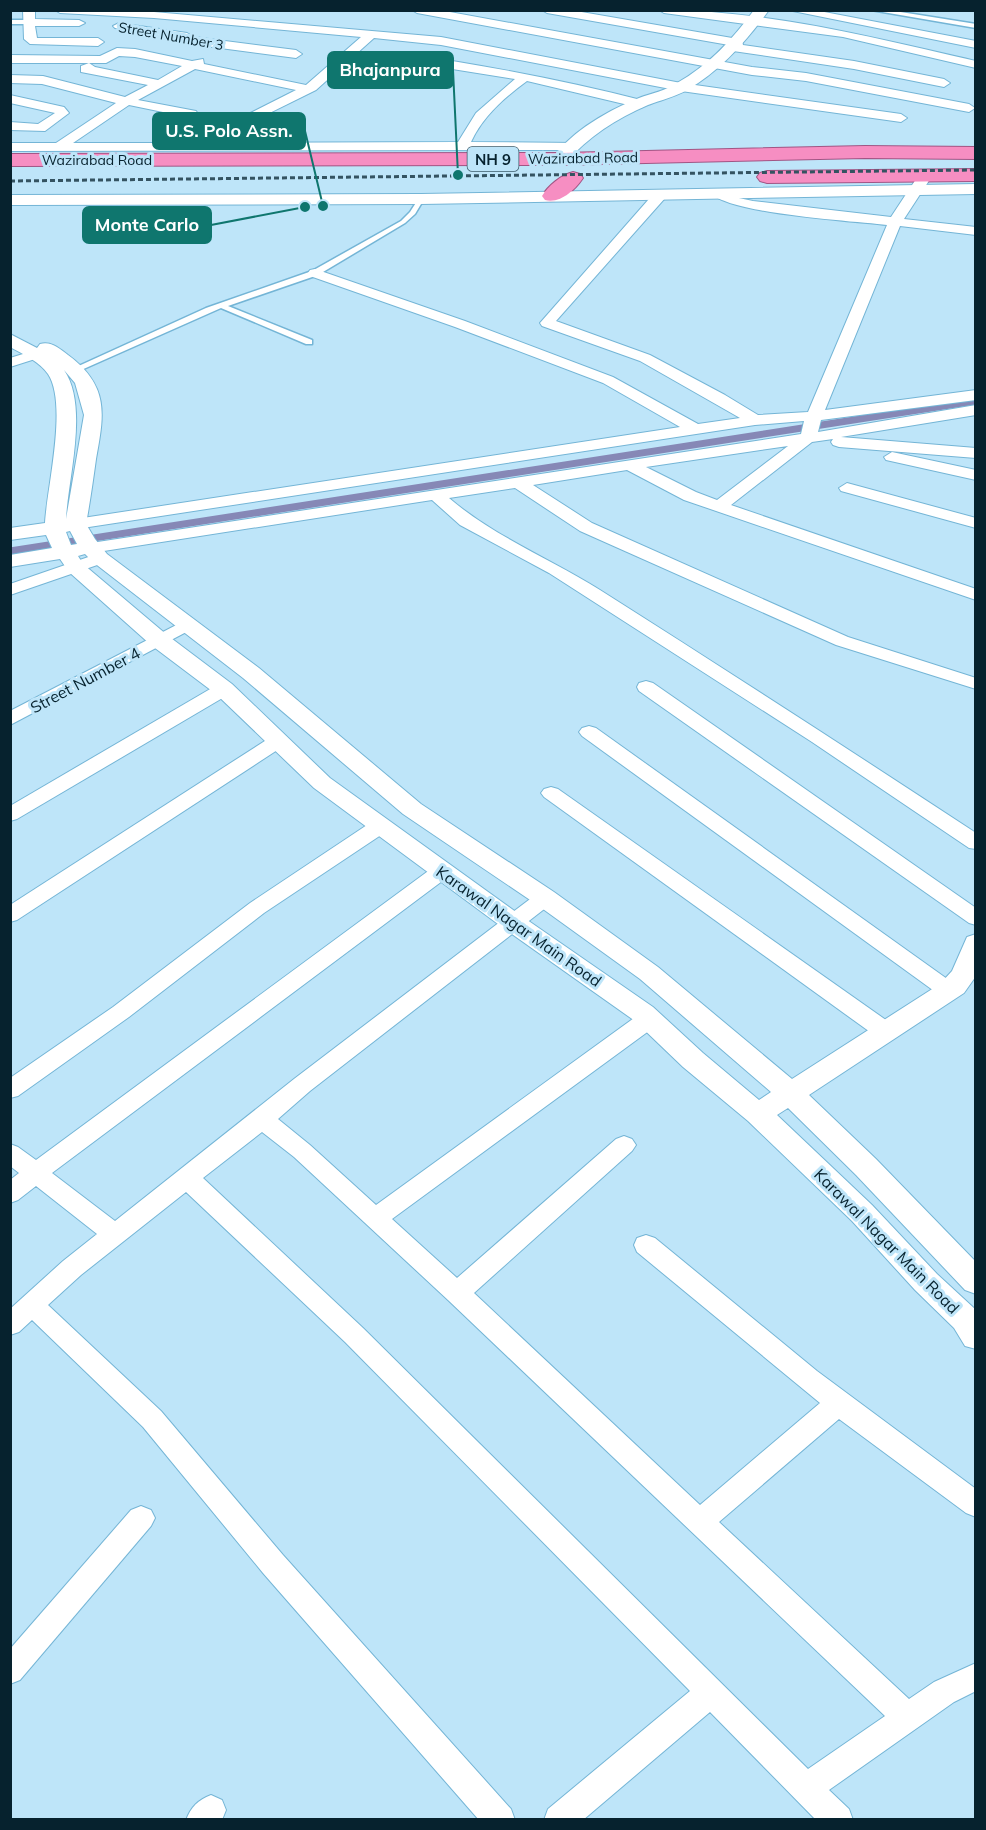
<svg xmlns="http://www.w3.org/2000/svg" width="986" height="1830" viewBox="0 0 986 1830" font-family="Mulish,sans-serif">
<style>
.lines{fill:none;stroke-linecap:round;stroke-linejoin:round}
.stream{stroke:#8688b6;stroke-width:7}
.service-casing{stroke:#74b5d6;stroke-width:3}
.minor-casing{stroke:#74b5d6;stroke-width:2}
.tertiary-casing{stroke:#74b5d6;stroke-width:2}
.trunk-casing{stroke:#a15584;stroke-width:2}
.service{fill:#fff;fill-rule:evenodd}
.minor{fill:#fff;fill-rule:evenodd}
.tertiary{fill:#fff;fill-rule:evenodd}
.trunk{fill:#f68ec2;fill-rule:evenodd}
.rail{stroke:#345361;stroke-width:3;stroke-dasharray:5 3;stroke-linecap:butt}
.labels{text-anchor:middle;dominant-baseline:central;stroke-width:6;stroke-linejoin:round;paint-order:stroke}
.far-street-label{font-size:14px;fill:#06222e;stroke:#bee5f9}
.shield{fill:#bee5f9;stroke:#3d5c6b;stroke-width:1.5}
.shield-label{font-size:15px;font-weight:bold;fill:#06222e}
.street-label{font-size:16px;fill:#06222e;stroke:#bee5f9}
.leader{fill:none;stroke:#0f766e;stroke-width:2}
.callout-dot{fill:#0f766e;stroke:#bee5f9;stroke-width:2}
.callout{fill:#0f766e;stroke:#0f766e;stroke-width:2}
.callout-label{font-size:18px;text-anchor:middle;font-weight:bold;fill:#fff}
</style>
<rect width="100%" height="100%" fill="#bee5f9"/>
<g class="lines">
<polyline class="stream" points="10,551 976,401"/>
<defs>
<g id="service">
<polygon points="871,10 888,10 976,24 976,28"/>
<polygon points="10,20 29,20 32,22 29,24 10,24"/>
<polygon points="419,198 424,199 415,214 405,223 318,275 228,306 312,340 312,344 306,344 221,308 79,371 72,369 206,308 312,271 401,221 410,212"/>
</g>
<g id="minor">
<polygon points="23,10 35,10 35,19 79,20 85,23 79,26 35,26 37,38 98,38 104,42 98,46 30,44 24,39"/>
<path d="M55,10L154,12L441,37L681,83L901,114L907,118L901,122L681,91L441,45L374,38L316,90L209,143L458,142L476,113L515,79L396,60L394,57L400,53C483,65 564,80 645,101L647,104L641,108L527,81C504,98 483,116 471,142L576,143L577,146L571,150L10,151V143H56L116,103L42,84L10,83V75L43,76L125,97L148,85L81,72V66L89,63H10V55L100,56L117,48L135,49L192,61L203,59L204,64L306,85L361,37L154,18L60,13ZM119,56L135,57L182,66L158,80L95,67L89,63H106ZM195,69L296,90L191,143H73L129,105L192,118L196,117L198,114L196,111L138,100Z"/>
<polygon points="412,10 439,10 752,67 806,73 969,104 975,108 969,112 806,81 752,75 417,13"/>
<polygon points="542,10 570,10 738,39 742,41 743,45 854,61 944,79 950,83 944,87 854,69 733,51 729,49 729,45 547,13"/>
<path d="M659,10C765,10 872,37 976,61V68L843,37L664,13Z"/>
<polygon points="788,10 814,10 976,41 976,48"/>
<polygon points="119,23 187,33 194,37 296,50 302,54 296,58 190,44 183,40 115,28 113,26"/>
<polygon points="10,95 64,107 69,113 45,131 10,130 10,122 38,124 55,113 10,103"/>
<path d="M925,172L932,176L904,219L976,227V235L900,226L825,410L976,390V400L821,420L818,432L976,405V415L841,437L976,448V458L839,447L833,445L831,442L833,439L812,442L731,505L976,589V600L684,500L627,470L533,485L592,523L848,637L976,678V689L836,645L580,531L515,488L449,498C493,536 551,559 600,590C726,670 851,751 976,833V849L969,848L812,742L549,573L460,525L432,500L91,553L85,552L82,548L85,544L91,543L801,434L804,421L755,425L76,529L68,524L76,519L680,427L603,383L455,327L310,276L308,273L310,270L315,269L465,321L613,377L698,424L740,418L640,361L542,326L540,323L656,191L661,190L668,194L666,197L556,321L650,355L725,395L758,415L808,412L887,225C854,221 730,214 711,193L718,189L734,197L753,201L891,217L920,173ZM788,446L717,500L696,492L646,467Z"/>
<polygon points="49,346 54,347 56,350 54,353 10,367 10,358"/>
<polygon points="892,452 976,470 976,480 886,460 884,457"/>
<polygon points="847,483 976,518 976,528 841,491 839,488"/>
<polygon points="100,553 106,554 109,558 106,562 10,595 10,584"/>
<polygon points="186,620 192,621 195,625 192,629 10,725 10,711"/>
<polygon points="646,681 653,683 976,908 976,925 969,923 639,691 637,687 639,683"/>
<polygon points="224,683 231,685 233,689 231,693 17,819 10,821 10,806 217,685"/>
<polygon points="589,726 596,728 957,986 960,991 957,996 949,999 941,996 582,736 579,732 582,728"/>
<polygon points="278,735 285,737 288,741 285,745 17,920 10,922 10,905 271,737"/>
<polygon points="551,787 558,789 893,1025 896,1031 893,1037 885,1039 877,1037 544,797 541,793 544,789"/>
<polygon points="380,820 387,821 390,826 387,831 264,913 129,1017 18,1096 10,1098 10,1078 113,1007 250,903 373,821"/>
<path d="M442,864L449,866L452,871L449,876L52,1173L115,1221L294,1079L538,893L545,891L552,893L555,898L552,903L310,1091L278,1119L310,1145L376,1205L641,1013L649,1011L657,1013L660,1019L657,1025L392,1219L457,1278L616,1139L624,1136L632,1139L636,1145L632,1151L474,1293L700,1505L820,1403L637,1252L634,1245L637,1238L646,1235L655,1238L817,1371L976,1489V1517L966,1513L839,1419L719,1522L909,1699L934,1682L976,1663V1691L954,1702L829,1790L849,1809L853,1820H816L710,1712L583,1820H544L548,1809L690,1691L345,1342L186,1192L81,1275L48,1305L161,1411L283,1555L511,1809L515,1820H479L263,1573L143,1427L32,1320L19,1332L10,1335V1309L63,1261L97,1234L36,1186L18,1200L10,1203V1180L19,1173L10,1166V1144L18,1147L36,1160L435,866ZM262,1132L294,1157L448,1300L885,1716L808,1769L363,1328L203,1178Z"/>
<polygon points="141,1506 151,1510 155,1518 151,1526 20,1680 10,1684 10,1649 131,1510"/>
<path d="M211,1795L222,1800L226,1810L222,1820H186C191,1807 198,1800 211,1795Z"/>
</g>
<g id="tertiary">
<path d="M754,10H769C746,42 720,71 687,90C675,97 661,100 648,105C617,118 588,137 566,162H554L552,159C572,131 607,111 639,98C652,93 665,91 677,83C709,65 733,39 754,10Z"/>
<polygon points="976,184 976,194 421,204 10,205 10,195 421,194"/>
<path d="M10,334L37,348L40,344C51,341 59,348 68,355C110,386 104,415 96,459C93,481 90,502 86,524L95,539L107,554L259,668L421,804L554,892L658,967L792,1079L940,984L952,971L967,937L976,934V976L964,993L809,1095L876,1159L976,1262V1294L965,1290L856,1175L788,1108L777,1115L872,1205L937,1274L976,1310V1349L965,1346L954,1328L915,1290L852,1221L748,1121L683,1067L635,1021L502,927L314,788L216,694L151,645L69,572L60,559L10,567V555L52,548L46,535L10,540V528L45,523C47,487 68,404 48,374C40,362 23,354 10,347ZM64,370L75,383L84,415L66,519C68,478 89,406 64,370ZM70,531L77,544L71,545L66,532ZM85,554L93,562L243,678L403,814L536,904L640,979L771,1092L759,1100L703,1053L653,1007L520,915L330,778L232,684L167,635L83,564L78,556Z"/>
</g>
<g id="trunk">
<polygon points="865,146 976,147 976,159 865,158 560,165 10,166 10,154 560,153"/>
<polygon points="976,169 974,181 767,183 760,181 757,177 760,173 767,171"/>
<path d="M573,172L580,174L583,178C575,190 560,204 545,200L542,196C548,186 561,175 573,172Z"/>
</g>
</defs>
<use href="#service" class="service-casing"/>
<use href="#minor" class="minor-casing"/>
<use href="#tertiary" class="tertiary-casing"/>
<use href="#trunk" class="trunk-casing"/>
<use href="#service" class="service"/>
<use href="#minor" class="minor"/>
<use href="#tertiary" class="tertiary"/>
<use href="#trunk" class="trunk"/>
<polyline class="rail" points="10,181 976,170"/>
</g>
<g class="labels">
<g class="far-street-label">
<text transform="translate(171 36) rotate(10)">Street Number 3</text>
<text transform="translate(583 158) rotate(-1)">Wazirabad Road</text>
<text x="97" y="160">Wazirabad Road</text>
</g>
<rect class="shield" x="467.5" y="147" width="51" height="24" rx="4.5"/>
<g class="shield-label">
<text x="493" y="159">NH 9</text>
</g>
<g class="street-label">
<text transform="translate(85 680) rotate(-28)">Street Number 4</text>
<text transform="translate(519 926) rotate(35)">Karawal Nagar Main Road</text>
<text transform="translate(887 1241) rotate(45)">Karawal Nagar Main Road</text>
</g>
</g>
<path class="leader" d="M458 175L453 70M323 206L305 131M305 207L211 225"/>
<g class="callout-dot">
<circle cx="458" cy="175" r="6"/>
<circle cx="323" cy="206" r="6"/>
<circle cx="305" cy="207" r="6"/>
</g>
<g class="callout">
<rect x="328" y="52" width="125" height="36" rx="6"/>
<rect x="153" y="113" width="152" height="36" rx="6"/>
<rect x="83" y="207" width="128" height="36" rx="6"/>
</g>
<g class="callout-label">
<text x="390" y="76">Bhajanpura</text>
<text x="229" y="137">U.S. Polo Assn.</text>
<text x="147" y="231">Monte Carlo</text>
</g>
<rect width="986" height="1830" fill="none" stroke="#06222e" stroke-width="24"/>
</svg>
